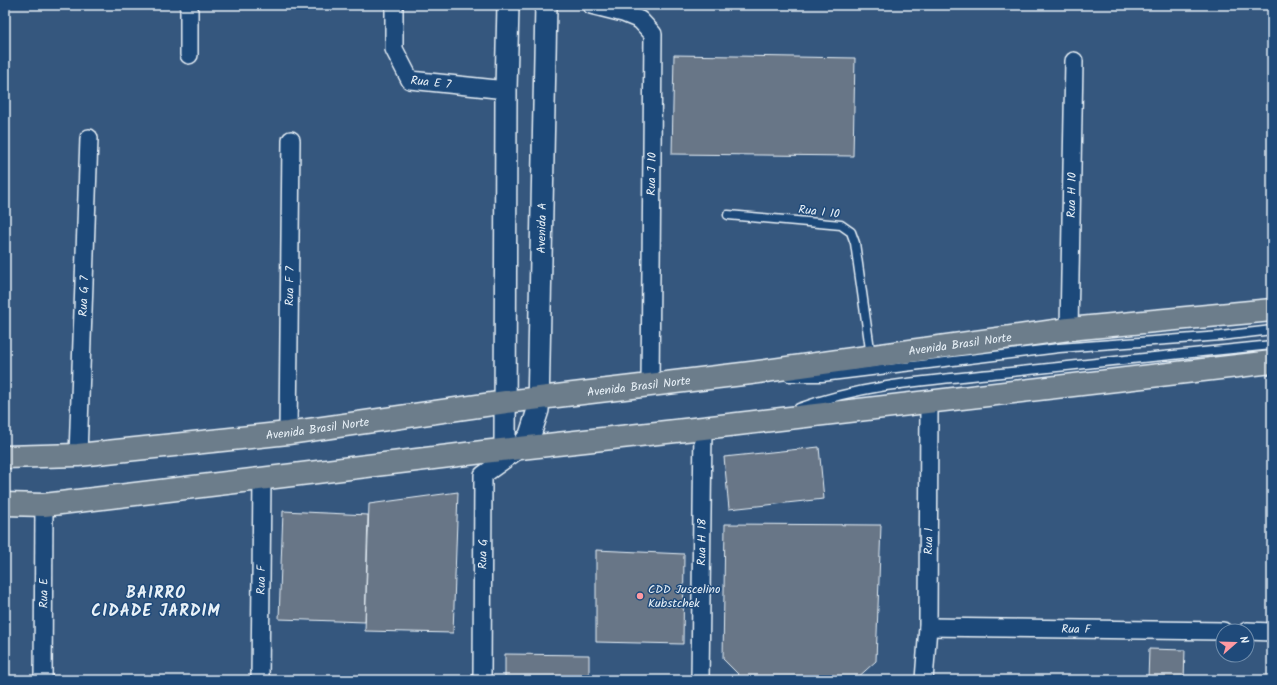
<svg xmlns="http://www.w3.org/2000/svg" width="1277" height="685" viewBox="0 0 1277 685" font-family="Kalam,sans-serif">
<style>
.building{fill:#687687;stroke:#e8f1f8}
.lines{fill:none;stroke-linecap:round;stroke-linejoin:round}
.service-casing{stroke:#e8f1f8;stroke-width:11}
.minor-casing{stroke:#e8f1f8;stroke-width:20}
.tertiary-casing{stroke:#e8f1f8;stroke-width:24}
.primary-casing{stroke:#e8f1f8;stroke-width:25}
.service{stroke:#1f4a7a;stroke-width:8}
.minor{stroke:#1f4a7a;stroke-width:17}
.tertiary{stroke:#1f4a7a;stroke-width:21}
.primary{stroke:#6c7d8b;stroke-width:22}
.poi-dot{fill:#ff9aa2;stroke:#1f4a7a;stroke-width:1.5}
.labels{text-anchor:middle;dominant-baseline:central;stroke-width:3;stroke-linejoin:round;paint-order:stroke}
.street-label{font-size:12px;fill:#e8f1f8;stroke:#1f4a7a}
.poi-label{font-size:12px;fill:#e8f1f8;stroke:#1f4a7a;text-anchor:start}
.district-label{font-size:16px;font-weight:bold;letter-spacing:1px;fill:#e8f1f8;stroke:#1f4a7a}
</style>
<rect width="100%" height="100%" fill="#35577e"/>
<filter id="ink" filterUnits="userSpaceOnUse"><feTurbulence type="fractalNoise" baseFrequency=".025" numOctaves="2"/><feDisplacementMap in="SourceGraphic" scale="8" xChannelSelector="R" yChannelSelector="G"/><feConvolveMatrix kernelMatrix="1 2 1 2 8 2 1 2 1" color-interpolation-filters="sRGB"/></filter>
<g filter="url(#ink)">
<g class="building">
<polygon points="674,55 855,58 853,156 672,154"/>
<polygon points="819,447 824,499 729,509 724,457"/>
<polygon points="458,492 453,633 365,631 369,504"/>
<polygon points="283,511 368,515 365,622 279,619"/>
<polygon points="725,524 881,525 876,661 855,680 744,680 723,659"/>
<polygon points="596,550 684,554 683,644 596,642"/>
<polygon points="1149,649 1185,650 1184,680 1148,680"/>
<polygon points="505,654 589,655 589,680 505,680"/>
</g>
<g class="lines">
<defs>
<g id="service">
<polyline points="728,215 841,225 851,232 855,243 871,356"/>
<polyline points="789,377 822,377 847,374 1059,348 1221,336 1272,330"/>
<path d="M799,408C864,384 933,380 1001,373C1091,363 1182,354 1272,345"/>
</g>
<g id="minor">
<path id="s1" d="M394,5V49L410,80L506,90"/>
<polyline points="591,5 623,13 640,20 653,34 650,385"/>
<polyline points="189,55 189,5"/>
<path id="s2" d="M1069,329L1074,61"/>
<path id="s3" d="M288,433L291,140"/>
<path id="s4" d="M78,455L89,138"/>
<path id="s5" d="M928,627L1223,631"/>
<polyline points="1247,631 1272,632"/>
<path id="s6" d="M43,680L44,505"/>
<path id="s7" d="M260,680L262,479"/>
<path id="s8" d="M482,680L483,475L521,448"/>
<path id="s9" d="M700,680L703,428"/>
<path id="s10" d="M924,680L928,627L929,402"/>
</g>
<g id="tertiary">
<path id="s11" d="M521,448L530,435L538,410L546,5"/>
<polyline points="505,449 506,90 508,5"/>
</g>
<g id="primary">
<path id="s12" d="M5,457L78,455L288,433L506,402L751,373L1069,329L1272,310"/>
<polyline points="5,504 44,505 483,452 703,428 1272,362"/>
</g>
</defs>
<use href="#service" class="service-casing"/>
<use href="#minor" class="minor-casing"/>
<use href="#tertiary" class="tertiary-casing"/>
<use href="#primary" class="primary-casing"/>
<use href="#service" class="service"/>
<use href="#minor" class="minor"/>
<use href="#tertiary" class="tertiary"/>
<use href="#primary" class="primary"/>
</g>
</g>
<circle class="poi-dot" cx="640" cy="596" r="4"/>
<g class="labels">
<g class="street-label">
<text stroke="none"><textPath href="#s1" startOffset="100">Rua E 7</textPath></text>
<text transform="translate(652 174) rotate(-89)">Rua J 10</text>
<text stroke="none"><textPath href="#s2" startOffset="134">Rua H 10</textPath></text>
<text transform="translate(819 212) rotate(7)">Rua I 10</text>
<text stroke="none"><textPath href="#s11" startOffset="224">Avenida A</textPath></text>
<text stroke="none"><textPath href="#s3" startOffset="147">Rua F 7</textPath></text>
<text stroke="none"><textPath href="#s4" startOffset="159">Rua G 7</textPath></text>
<text stroke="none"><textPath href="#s12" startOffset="962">Avenida Brasil Norte</textPath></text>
<text stroke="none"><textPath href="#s12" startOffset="638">Avenida Brasil Norte</textPath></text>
<text stroke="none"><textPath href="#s12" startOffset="314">Avenida Brasil Norte</textPath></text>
<text stroke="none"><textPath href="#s10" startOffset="139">Rua 1</textPath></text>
<text stroke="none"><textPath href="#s9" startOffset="138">Rua H 18</textPath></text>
<text stroke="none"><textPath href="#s8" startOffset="126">Rua G</textPath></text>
<text stroke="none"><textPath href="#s7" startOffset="100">Rua F</textPath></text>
<text stroke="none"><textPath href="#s6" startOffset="87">Rua E</textPath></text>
<text stroke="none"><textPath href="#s5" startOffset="148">Rua F</textPath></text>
</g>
<g class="poi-label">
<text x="648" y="589">CDD Juscelino<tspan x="648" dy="14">Kubstchek</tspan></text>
</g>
<g class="district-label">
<text x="156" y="593">BAIRRO<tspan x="156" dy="18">CIDADE JARDIM</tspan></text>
</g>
</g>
<rect width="1277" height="685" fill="none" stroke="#1f4a7a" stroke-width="20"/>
<rect x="10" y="10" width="1257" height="665" fill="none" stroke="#e8f1f8" stroke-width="1.5" filter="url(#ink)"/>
<g transform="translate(1235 643) rotate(70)"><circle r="19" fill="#1f4a7a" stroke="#6f8dac"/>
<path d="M0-3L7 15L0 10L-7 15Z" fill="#ff9aa2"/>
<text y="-6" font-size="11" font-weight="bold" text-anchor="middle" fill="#e8f1f8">N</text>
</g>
</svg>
